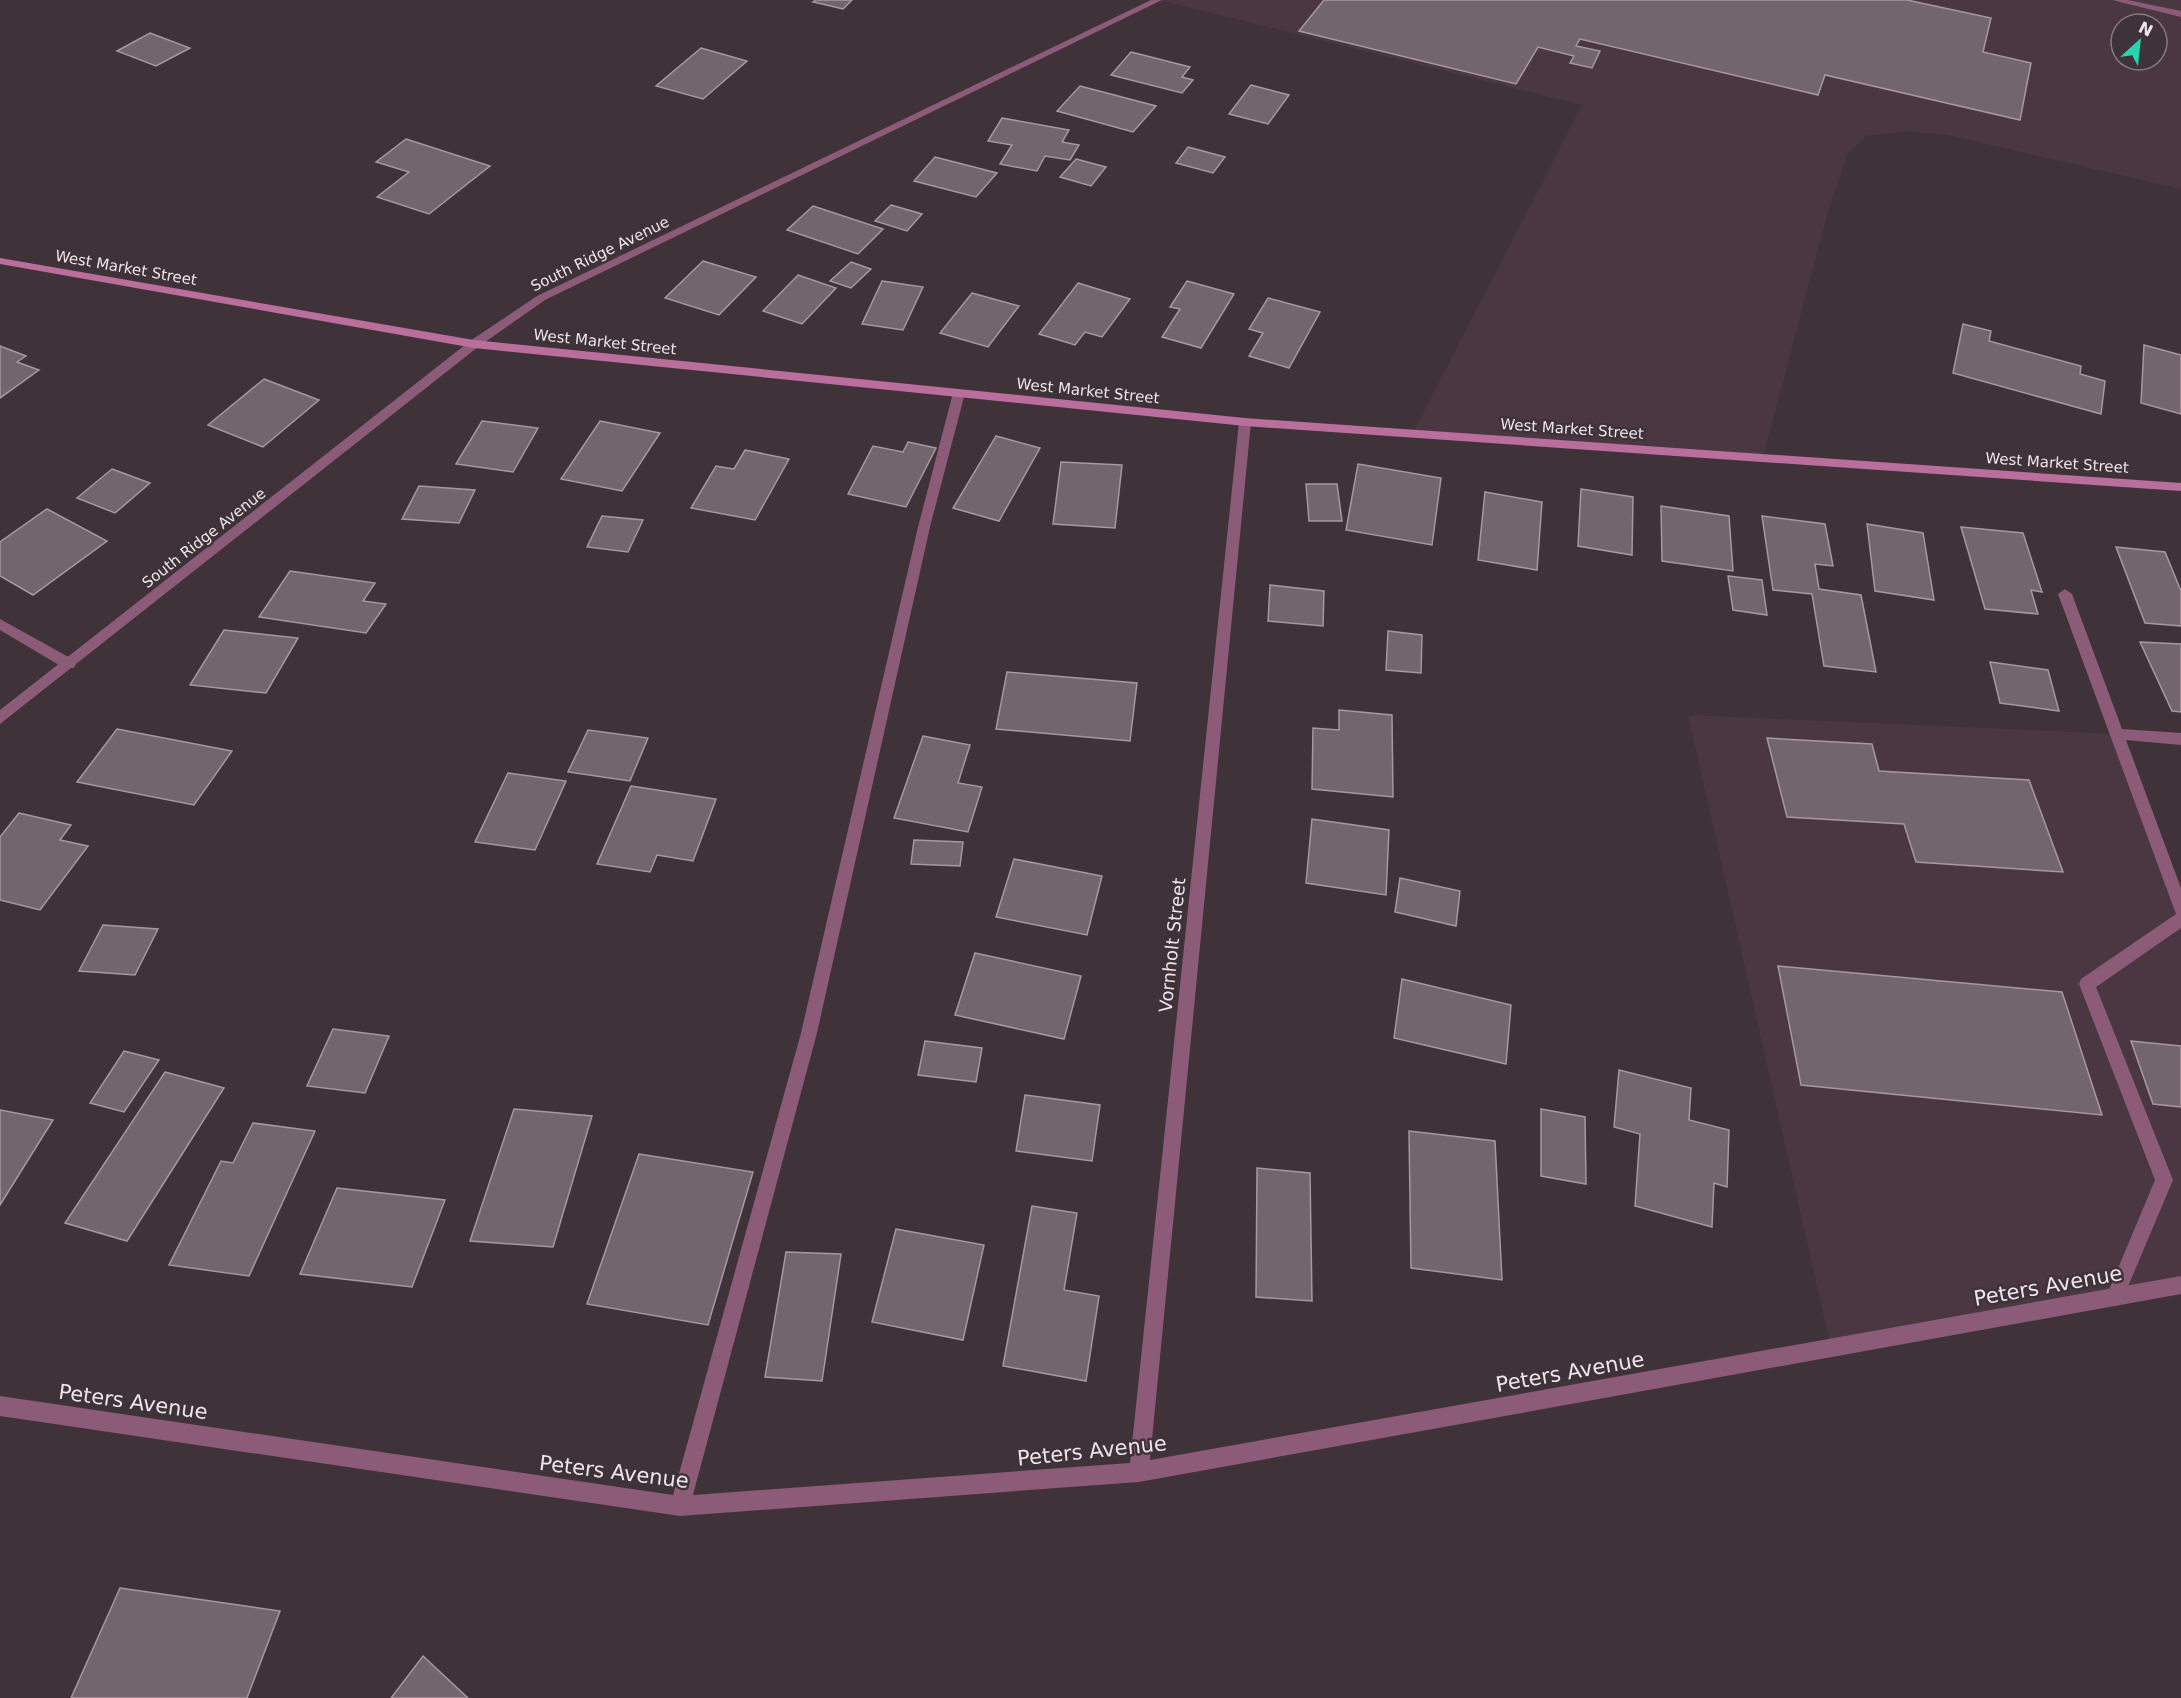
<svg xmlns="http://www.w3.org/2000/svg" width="2181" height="1698" viewBox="0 0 2181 1698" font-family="'DejaVu Sans',sans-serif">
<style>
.built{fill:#4b3742;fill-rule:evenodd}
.building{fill:#73656d;stroke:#a797a0;stroke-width:1.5}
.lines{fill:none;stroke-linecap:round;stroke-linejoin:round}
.service{fill:#8b5b77;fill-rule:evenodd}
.minor{fill:#8b5b77;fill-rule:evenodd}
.tertiary{fill:#8b5b77;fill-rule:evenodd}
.secondary{fill:#b96e9b;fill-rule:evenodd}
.labels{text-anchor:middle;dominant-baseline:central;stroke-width:5;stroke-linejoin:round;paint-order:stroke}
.far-street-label{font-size:15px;fill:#ede5e9;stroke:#3f3239}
.street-label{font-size:18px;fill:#ede5e9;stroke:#3f3239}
.near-street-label{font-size:21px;fill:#ede5e9;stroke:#3f3239}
</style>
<rect width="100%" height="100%" fill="#3f3239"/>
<g class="built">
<path d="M1159,0H2181V189L1948,135L1906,131L1866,136L1848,153L1827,215L1763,458L1413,433L1582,105ZM2121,24H2157V60H2121Z"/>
<polygon points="1688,715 2117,734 2181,909 2181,1285 1831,1348"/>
</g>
<g class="building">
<polygon points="816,0 852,0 843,9 813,2"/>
<polygon points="1324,0 1907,0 1991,18 1983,52 2031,63 2020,120 1825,75 1818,95 1580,39 1576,46 1600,51 1592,68 1570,63 1574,56 1538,47 1516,84 1299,31"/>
<polygon points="150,33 190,48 156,66 117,51"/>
<polygon points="701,48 747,61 703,99 656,86"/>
<polygon points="1131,52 1190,67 1182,77 1193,80 1182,93 1111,75"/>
<polygon points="1251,85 1289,95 1268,124 1229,114"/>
<polygon points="1080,86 1156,106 1133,132 1057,111"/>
<polygon points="1002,118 1069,130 1062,142 1079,145 1070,160 1045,156 1037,171 1000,164 1012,145 988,141"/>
<polygon points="406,139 490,166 429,214 377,197 409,172 376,162"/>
<polygon points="1188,147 1225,157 1213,173 1176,163"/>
<polygon points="935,157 997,173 976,197 914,181"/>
<polygon points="1076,159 1106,167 1091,186 1060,177"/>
<polygon points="891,205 922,214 907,231 875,221"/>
<polygon points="813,206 883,229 858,254 787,230"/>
<polygon points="703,261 756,277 719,315 665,298"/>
<polygon points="851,262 871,269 851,288 830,281"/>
<polygon points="798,275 836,288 802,324 763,311"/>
<polygon points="882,281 923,287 903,330 862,324"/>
<polygon points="1187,281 1234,294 1201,348 1162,337 1180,309 1170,307"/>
<polygon points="1078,283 1130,299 1102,337 1085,332 1075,345 1039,334"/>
<polygon points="972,293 1019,306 988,347 940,333"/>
<polygon points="1268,298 1320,312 1289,368 1249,356 1263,333 1249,329"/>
<polygon points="1963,324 1991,331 1989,341 2081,366 2080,374 2105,381 2101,414 1953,373"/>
<polygon points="2144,345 2181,355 2181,414 2141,403"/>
<polygon points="0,346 26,356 17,362 39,370 0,398"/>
<polygon points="264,379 319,400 263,447 208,425"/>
<polygon points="482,421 538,428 513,472 456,464"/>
<polygon points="600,421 660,433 622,491 561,479"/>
<polygon points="996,436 1040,448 999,521 953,508"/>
<polygon points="908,442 936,448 906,507 848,494 873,446 903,452"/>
<polygon points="745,450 789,459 755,520 691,508 716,466 734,469"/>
<polygon points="1061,462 1122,465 1115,528 1053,524"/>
<polygon points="1358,464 1441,478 1432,545 1346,530"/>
<polygon points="112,469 150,483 115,513 77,498"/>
<polygon points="1306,484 1337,484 1342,521 1309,521"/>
<polygon points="419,486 475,490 459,523 402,519"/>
<polygon points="1581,489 1633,497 1632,555 1578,546"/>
<polygon points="1485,492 1542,502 1537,570 1478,560"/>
<polygon points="1661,506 1729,516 1733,571 1662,561"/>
<polygon points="47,509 107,541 33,595 0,576 0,542"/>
<polygon points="602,516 643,520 628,552 587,547"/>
<polygon points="1762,516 1825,524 1833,566 1815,564 1819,589 1861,595 1876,672 1824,666 1812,594 1773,590"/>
<polygon points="1867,524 1923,533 1934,600 1875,591"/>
<polygon points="1961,527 2023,533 2042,592 2031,590 2038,614 1985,609"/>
<polygon points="2116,547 2165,552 2181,591 2181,626 2145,623"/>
<polygon points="290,571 375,583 363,601 386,604 366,633 259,617"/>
<polygon points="1728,576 1762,580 1767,615 1733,610"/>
<polygon points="1270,585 1324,591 1323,626 1268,621"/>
<polygon points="224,630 298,638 266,693 190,685"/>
<polygon points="1388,631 1422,635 1421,673 1386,670"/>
<polygon points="2140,642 2181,644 2181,712 2172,711"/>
<polygon points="1990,662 2048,670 2059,711 2000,703"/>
<polygon points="1007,672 1137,683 1130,741 996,729"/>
<polygon points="1339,710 1392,715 1393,797 1312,789 1313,728 1339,730"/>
<polygon points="117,729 232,751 194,805 77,782"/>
<polygon points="588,730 648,738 630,781 568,772"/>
<polygon points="923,736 970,745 958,783 982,787 968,832 894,818"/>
<polygon points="1767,738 1872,744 1879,771 2029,780 2063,872 1916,862 1904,824 1787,817"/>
<polygon points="508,773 566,781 535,850 475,842"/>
<polygon points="631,786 716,799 693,861 657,855 650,872 597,864"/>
<polygon points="19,813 71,825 60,840 88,846 40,910 0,900 0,837"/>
<polygon points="1312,819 1389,830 1386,895 1306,883"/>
<polygon points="914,840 963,842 960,866 911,864"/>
<polygon points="1014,859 1102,876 1087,935 996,917"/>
<polygon points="1400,878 1460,891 1456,926 1395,912"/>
<polygon points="103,925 158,929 135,975 79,971"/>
<polygon points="975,953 1081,976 1064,1039 955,1015"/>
<polygon points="1778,966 2062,992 2102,1115 1801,1085"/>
<polygon points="1402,979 1511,1005 1506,1064 1394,1038"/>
<polygon points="333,1029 389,1036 365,1093 307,1086"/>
<polygon points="925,1041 982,1048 976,1082 918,1075"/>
<polygon points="2131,1041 2181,1046 2181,1107 2153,1104"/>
<polygon points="124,1051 159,1060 124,1112 90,1103"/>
<polygon points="1619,1070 1691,1088 1689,1120 1729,1130 1727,1187 1714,1183 1712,1227 1635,1206 1640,1134 1614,1127"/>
<polygon points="165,1072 224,1088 127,1241 65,1223"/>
<polygon points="1025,1095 1100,1105 1092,1161 1016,1151"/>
<polygon points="514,1109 592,1116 553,1247 470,1241"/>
<polygon points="1541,1109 1585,1117 1586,1184 1541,1176"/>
<polygon points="0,1110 53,1120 0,1205"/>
<polygon points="253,1123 315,1131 249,1276 169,1265 221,1161 233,1163"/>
<polygon points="1409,1131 1495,1141 1502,1280 1411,1268"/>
<polygon points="639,1154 753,1172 708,1325 587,1304"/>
<polygon points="1257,1168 1310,1173 1312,1301 1256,1297"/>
<polygon points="337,1188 445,1200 412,1287 300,1274"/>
<polygon points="1032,1206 1077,1213 1064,1290 1099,1296 1086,1381 1003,1366"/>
<polygon points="896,1229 984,1245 963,1340 872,1322"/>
<polygon points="786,1252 841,1254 822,1381 765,1377"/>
<polygon points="120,1588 280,1611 247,1698 71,1698"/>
<polygon points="423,1656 468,1698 391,1698"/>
</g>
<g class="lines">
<g class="service">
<polygon points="959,389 965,393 930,527 817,1033 690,1506 687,1513 680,1516 673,1513 670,1506 801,1033 918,527 953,393"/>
<polygon points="2065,589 2072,594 2122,729 2181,733 2181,745 2126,740 2181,888 2181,928 2096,987 2173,1180 2121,1303 2115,1306 2109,1303 2106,1297 2155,1180 2079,984 2081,979 2176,914 2058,594"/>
<polygon points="0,619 74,660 76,664 74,668 64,668 0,630"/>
</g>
<g class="minor">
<polygon points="2112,0 2128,0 2181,11 2181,17"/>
<polygon points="1245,418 1251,422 1150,1460 2181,1276 2181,1294 1139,1482 680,1516 0,1416 0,1396 680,1496 1130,1463 1239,422"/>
</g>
<polygon class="tertiary" points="1151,0 1162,0 545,300 478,347 0,724 0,710 470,341 537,296"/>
<polygon class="secondary" points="0,258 474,340 1245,418 2181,483 2181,491 1245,426 474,348 0,264"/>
</g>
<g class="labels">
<g class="far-street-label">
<text transform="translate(600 254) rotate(-26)">South Ridge Avenue</text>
<text transform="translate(126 268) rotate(10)">West Market Street</text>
<text transform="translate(605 342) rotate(6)">West Market Street</text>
<text transform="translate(1088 391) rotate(6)">West Market Street</text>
<text transform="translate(1572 429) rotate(4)">West Market Street</text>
<text transform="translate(2057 463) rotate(4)">West Market Street</text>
<text transform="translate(204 538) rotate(-38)">South Ridge Avenue</text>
</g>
<g class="street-label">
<text transform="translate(1172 945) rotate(-84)">Vornholt Street</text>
</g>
<g class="near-street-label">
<text transform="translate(2048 1286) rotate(-10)">Peters Avenue</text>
<text transform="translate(1570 1372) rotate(-10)">Peters Avenue</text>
<text transform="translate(133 1402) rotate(8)">Peters Avenue</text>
<text transform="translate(1092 1451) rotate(-6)">Peters Avenue</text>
<text transform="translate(614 1472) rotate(7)">Peters Avenue</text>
</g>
</g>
<g transform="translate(2139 42) rotate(27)"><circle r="28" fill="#3f3239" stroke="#857a7f" stroke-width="1.5"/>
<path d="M0-4.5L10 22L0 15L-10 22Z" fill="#27d5ad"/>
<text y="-9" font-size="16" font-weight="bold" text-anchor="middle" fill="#ede5e9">N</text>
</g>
</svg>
